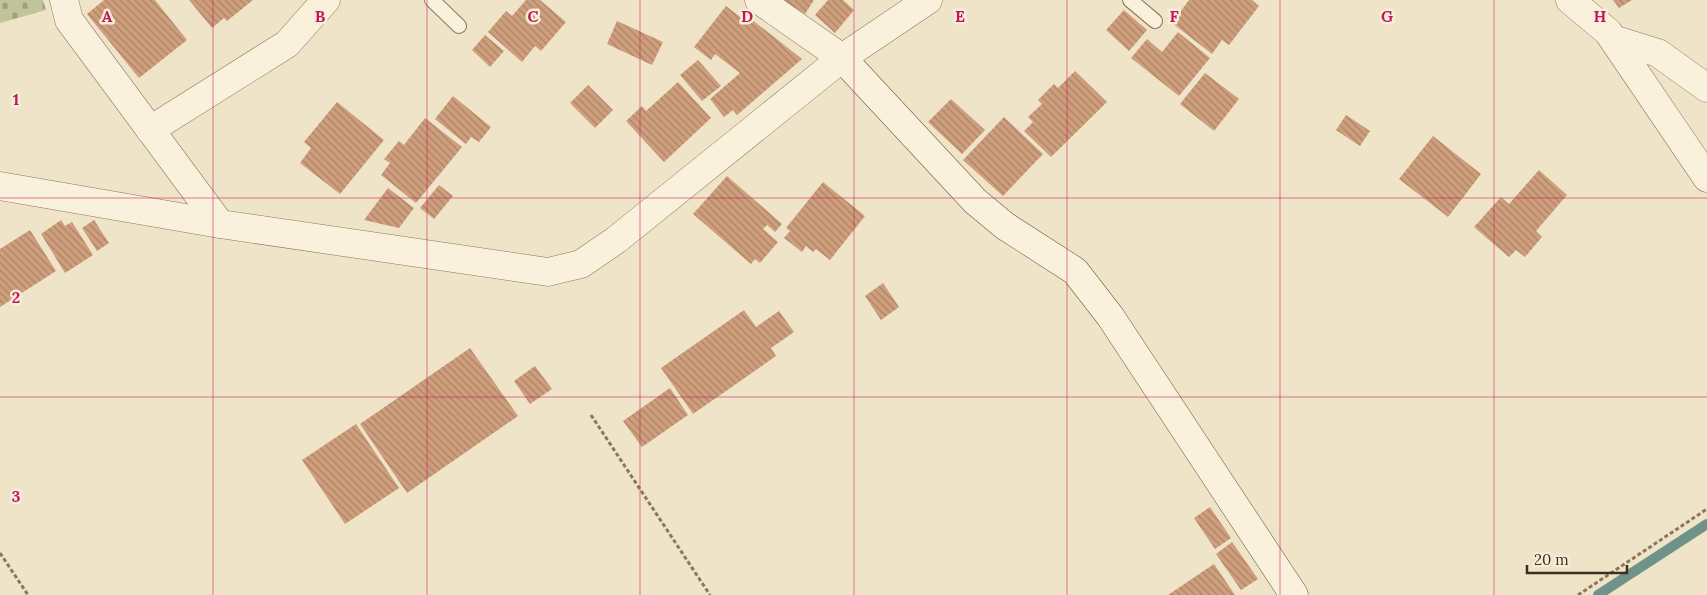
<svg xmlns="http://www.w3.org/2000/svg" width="1707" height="595" viewBox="0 0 1707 595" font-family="Lora,serif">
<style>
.cemetery{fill:url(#cemetery-stones)}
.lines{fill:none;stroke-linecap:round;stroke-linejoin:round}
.stream{stroke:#6f938a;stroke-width:10}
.building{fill:url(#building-back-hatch)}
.lane-casing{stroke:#8d765c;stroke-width:16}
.street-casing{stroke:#8d765c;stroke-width:29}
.secondary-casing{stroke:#6f573f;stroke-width:29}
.path{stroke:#8d765c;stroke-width:3;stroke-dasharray:4 2.5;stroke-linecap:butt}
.lane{stroke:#faf1dc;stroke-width:14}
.street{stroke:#faf1dc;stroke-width:28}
.secondary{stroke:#faf1dc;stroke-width:28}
.grid{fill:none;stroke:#c2185b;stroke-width:1;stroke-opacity:0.55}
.grid-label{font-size:16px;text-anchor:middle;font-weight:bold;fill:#c2185b;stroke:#f7eed8;stroke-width:5;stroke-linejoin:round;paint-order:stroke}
</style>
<defs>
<pattern id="cemetery-stones" width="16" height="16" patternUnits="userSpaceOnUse" patternTransform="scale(1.25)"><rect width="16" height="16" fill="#bfc49a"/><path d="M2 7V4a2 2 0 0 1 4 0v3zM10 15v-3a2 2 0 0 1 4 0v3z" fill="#9ca07d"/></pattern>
<pattern id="building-back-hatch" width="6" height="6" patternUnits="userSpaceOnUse" patternTransform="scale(1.25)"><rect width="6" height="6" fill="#cf9f7d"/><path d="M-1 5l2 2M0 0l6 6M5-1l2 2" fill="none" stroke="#a98266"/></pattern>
</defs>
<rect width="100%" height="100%" fill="#f0e4c8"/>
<polygon class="cemetery" points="0,0 43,0 46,10 0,23"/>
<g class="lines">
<polyline class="stream" points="1598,595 1707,524"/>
</g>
<g class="building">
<polygon points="104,0 155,0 187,40 139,78 87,14"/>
<polygon points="189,0 253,0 227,21 224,18 212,28"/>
<polygon points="526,0 540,0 566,22 541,51 535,46 522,62 488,32 506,11 512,16"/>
<polygon points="782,0 814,0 805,14"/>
<polygon points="828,0 843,0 854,10 835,33 815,15"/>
<polygon points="1189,0 1252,0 1259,6 1229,45 1222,40 1212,54 1172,23"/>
<polygon points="1613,0 1632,0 1619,8"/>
<polygon points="726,6 743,19 746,15 802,59 737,115 733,110 724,117 710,99 740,73 715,54 711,60 694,47"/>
<polygon points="1124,10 1147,30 1129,51 1106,30"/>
<polygon points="617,21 663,42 652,65 607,44"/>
<polygon points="1178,32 1210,58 1179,96 1131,58 1147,39 1162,52"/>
<polygon points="485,35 504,51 490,67 472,50"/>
<polygon points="698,60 721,86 702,101 680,75"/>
<polygon points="1075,71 1107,102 1051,157 1024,131 1033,122 1028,117 1042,104 1038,100 1054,84 1058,88"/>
<polygon points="1205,73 1239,99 1214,131 1180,104"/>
<polygon points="678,82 711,118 664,162 626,121 642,106 646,111"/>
<polygon points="588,85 613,110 595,128 570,103"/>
<polygon points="453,96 491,127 479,142 471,137 466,144 435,119"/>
<polygon points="951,99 985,130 962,154 928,122"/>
<polygon points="337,102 384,140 340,194 300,163 311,148 304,142"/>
<polygon points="1346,115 1370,131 1360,146 1336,130"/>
<polygon points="1004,117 1043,154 1003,196 963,160"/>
<polygon points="425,118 462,147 416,203 381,175 390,163 384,159 399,141 404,145"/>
<polygon points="1433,136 1481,174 1448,217 1399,179"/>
<polygon points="1539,170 1567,195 1536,231 1542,237 1525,257 1516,250 1509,257 1474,227 1501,197 1509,204"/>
<polygon points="727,176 782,224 775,232 767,225 763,229 778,242 760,263 755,259 751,264 693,214"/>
<polygon points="823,182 865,216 830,260 816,249 813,252 806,246 802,252 784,238 790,231 786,228"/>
<polygon points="439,185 453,196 434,219 420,208"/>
<polygon points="388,188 414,208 399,228 364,220"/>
<polygon points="61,220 65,226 72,222 93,255 65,273 41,234"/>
<polygon points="94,220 109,243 97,251 82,228"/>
<polygon points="30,230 56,271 0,307 0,249"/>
<polygon points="883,283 899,307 881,320 865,296"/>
<polygon points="744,310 756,327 779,311 794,332 771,348 776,356 693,414 661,368"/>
<polygon points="470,348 518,416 407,493 360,424"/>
<polygon points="535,366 552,389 530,404 514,381"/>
<polygon points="670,388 688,415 642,447 623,421"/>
<polygon points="356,424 399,488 345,524 302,460"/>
<polygon points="1210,507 1231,538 1215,549 1194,518"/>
<polygon points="1232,542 1258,579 1241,590 1216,554"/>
<polygon points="1214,564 1235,595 1168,595"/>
</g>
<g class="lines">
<defs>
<g id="lane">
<polyline points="432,0 459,26"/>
<polyline points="1130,0 1155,21"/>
</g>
<g id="street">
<polyline points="64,0 69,20 220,224"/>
<polyline points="759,0 842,58"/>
<polyline points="1570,0 1608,32 1707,178"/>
<polyline points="1613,39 1658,53 1707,88"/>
<polyline points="150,130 287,44 326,0"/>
<polyline points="0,186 220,224 548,272 581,264 616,240 842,58 928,0"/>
</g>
<polyline id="secondary" points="842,58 975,201 1005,226 1075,271 1110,316 1294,595"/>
</defs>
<use href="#lane" class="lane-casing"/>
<use href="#street" class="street-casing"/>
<use href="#secondary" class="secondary-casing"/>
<g class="path">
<polyline points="591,415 710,595"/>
<polyline points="0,553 28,595"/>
<polyline points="1578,595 1707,509"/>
</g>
<use href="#lane" class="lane"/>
<use href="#street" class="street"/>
<use href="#secondary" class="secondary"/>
</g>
<path class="grid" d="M213,0V595M427,0V595M640,0V595M854,0V595M1067,0V595M1280,0V595M1494,0V595M0,198H1707M0,397H1707"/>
<g class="grid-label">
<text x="107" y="22">A</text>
<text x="320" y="22">B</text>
<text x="533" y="22">C</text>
<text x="747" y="22">D</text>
<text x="960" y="22">E</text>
<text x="1174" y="22">F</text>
<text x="1387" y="22">G</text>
<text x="1600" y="22">H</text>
<text x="16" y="105">1</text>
<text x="16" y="303">2</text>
<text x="16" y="502">3</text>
</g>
<path d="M1527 565v8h100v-8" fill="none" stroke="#3d2e20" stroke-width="2.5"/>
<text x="1534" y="565" font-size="15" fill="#3d2e20" stroke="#f7eed8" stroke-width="4" paint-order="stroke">20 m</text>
</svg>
